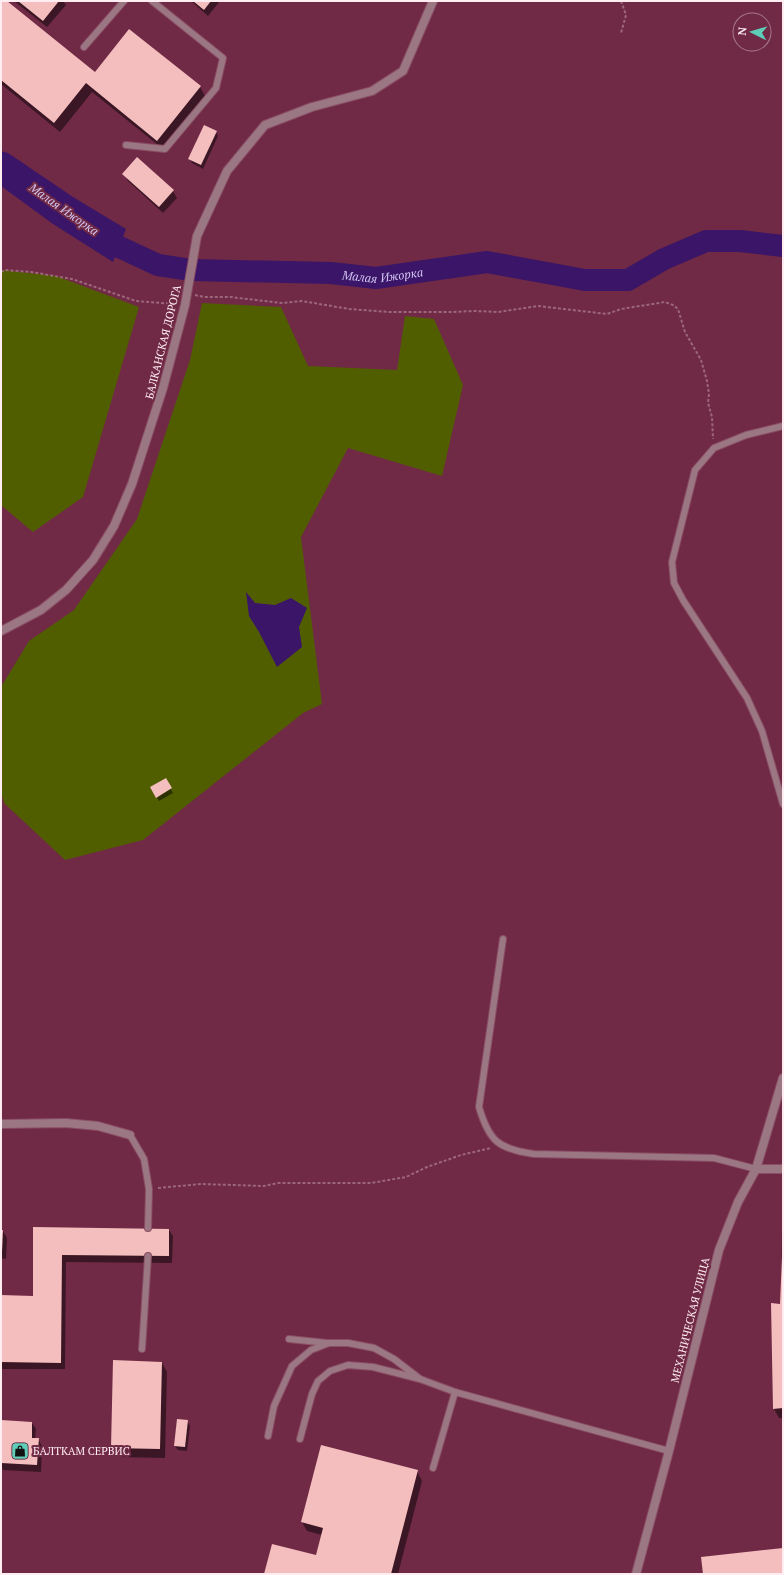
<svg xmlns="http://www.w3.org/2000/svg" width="784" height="1575" viewBox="0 0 784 1575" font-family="'PT Serif',serif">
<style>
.green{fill:#515e00}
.water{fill:#3a1568}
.shadow{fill:#0007}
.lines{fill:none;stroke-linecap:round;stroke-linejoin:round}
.river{stroke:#3a1568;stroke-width:22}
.building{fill:#f4bebe}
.service-casing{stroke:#8a4d64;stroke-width:8}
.minor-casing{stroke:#8a4d64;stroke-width:10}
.tertiary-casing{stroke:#8a4d64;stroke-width:10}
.path{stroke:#9d677b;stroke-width:2;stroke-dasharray:3 2;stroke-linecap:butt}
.service{stroke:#9a7782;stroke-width:6}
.minor{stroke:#9a7782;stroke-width:8}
.tertiary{stroke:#9a7782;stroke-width:8}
.labels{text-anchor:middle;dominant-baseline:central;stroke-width:4;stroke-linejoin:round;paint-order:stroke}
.street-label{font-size:11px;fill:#ffedf2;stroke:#702a45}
.poi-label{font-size:11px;fill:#ffedf2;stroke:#702a45;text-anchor:start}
.water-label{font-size:12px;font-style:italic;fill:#d2c4f2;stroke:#702a45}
</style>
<rect width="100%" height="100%" fill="#702a45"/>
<g class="green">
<polygon points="1,270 56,276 139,307 83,497 33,532 1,505"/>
<polygon points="202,303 281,307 308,366 397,370 405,316 434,319 463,385 442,476 348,448 301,537 322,704 303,713 143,840 65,860 4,803 1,791 1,687 29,641 74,610 137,519 190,360"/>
</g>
<g class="water">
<polygon points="1,151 8,153 73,197 126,229 113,262 53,224 1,186"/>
<polygon points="246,592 255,603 275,605 291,598 307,608 299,627 302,647 277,667 259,632 249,616"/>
</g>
<g class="shadow">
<polygon points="1,1 6,1 95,73 200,87 205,96 163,149 92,92 60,132 1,84"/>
<polygon points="14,1 63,1 66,5 47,27"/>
<polygon points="191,1 220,1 208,16"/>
<polygon points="216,132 218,136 203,169 192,163 190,159"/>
<polygon points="124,174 173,191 177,198 163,213 128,181"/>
<polygon points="165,779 173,793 159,801 151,787"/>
<polygon points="34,1228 169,1230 173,1236 172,1263 66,1262 65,1369 1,1369 1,1296 34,1297"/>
<polygon points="782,1229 783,1418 779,1418 774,1409 781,1305"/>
<polygon points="1,1231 3,1231 7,1238 6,1259 1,1258"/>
<polygon points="162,1363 167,1372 165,1458 117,1457 112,1447"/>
<polygon points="1,1421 32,1423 36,1429 35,1439 38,1439 42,1446 41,1472 3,1470 1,1466"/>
<polygon points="187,1421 190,1426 187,1451 178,1450 175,1446"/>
<polygon points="417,1471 422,1481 398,1574 265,1574 317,1557 322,1535 307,1531 302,1522"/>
</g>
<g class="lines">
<path class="river" id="s1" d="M94,231L115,245L158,265L191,270L331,273L376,278L487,262L585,280H628L664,259L706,241H740L783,246"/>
</g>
<g class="building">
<polygon points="1,1 7,1 95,72 129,29 201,86 157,141 86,83 54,123 1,80"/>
<polygon points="18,1 59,1 43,21"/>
<polygon points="193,1 211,1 204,10"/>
<polygon points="204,125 217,131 201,165 188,159"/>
<polygon points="137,157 174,190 159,207 122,174"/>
<polygon points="166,778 172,788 156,798 150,787"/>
<polygon points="33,1227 169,1229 169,1256 62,1255 61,1363 1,1362 1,1295 33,1296"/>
<polygon points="1,1230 3,1230 2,1252 1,1252"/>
<polygon points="782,1256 783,1256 783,1408 773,1409 771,1303 780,1304"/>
<polygon points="113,1360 162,1362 160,1449 111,1448"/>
<polygon points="177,1419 188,1420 185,1447 174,1446"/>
<polygon points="1,1420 32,1422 32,1438 39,1438 37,1465 1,1463"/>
<polygon points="321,1445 418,1470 391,1574 264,1574 272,1544 316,1555 323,1528 301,1522"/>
<polygon points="783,1548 783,1574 703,1574 701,1557"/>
</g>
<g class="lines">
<defs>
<g id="service">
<polyline points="84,47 124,1"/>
<polyline points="126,145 165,149 216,88 223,58 152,1"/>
<polyline points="783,426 746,435 714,448 695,470 672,562 674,583 683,600 747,698 762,731 783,804"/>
<path d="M503,939L479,1107C489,1141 498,1149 534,1154L714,1158L756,1169"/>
<polyline points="130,1135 144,1159 149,1189 148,1228"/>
<polyline points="289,1339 327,1343"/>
<polyline points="142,1349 148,1256"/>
<polyline points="268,1436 274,1406 292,1366 311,1350 329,1343 348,1343 374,1348 394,1359 420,1379"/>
<polyline points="300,1439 312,1394 318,1381 330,1371 348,1365 373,1367 420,1379 455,1392"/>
<polyline points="433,1468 455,1392 669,1451"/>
</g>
<g id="minor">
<polyline points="1,1124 66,1123 98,1126 130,1135"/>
<polyline points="756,1169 783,1169"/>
<polyline points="636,1574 669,1451 719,1250 738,1202 756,1169 783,1078"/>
</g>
<polyline id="tertiary" points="1,631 41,610 66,590 93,560 114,526 132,484 163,388 185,305 197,236 227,171 265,125 312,107 372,91 403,71 433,1"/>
</defs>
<use href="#service" class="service-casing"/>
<use href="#minor" class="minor-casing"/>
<use href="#tertiary" class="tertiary-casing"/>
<g class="path">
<polyline points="621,1 626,15 621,33"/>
<polyline points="1,272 5,270 31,272 72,279 136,301 175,304"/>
<polyline points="195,295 204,297 230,297 282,303 302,301 349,309 389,312 451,312 475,311 498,312 538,306 607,314 621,309 665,302 673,305 678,309 685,332 701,360 707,381 709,394 708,403 712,417 713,439"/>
<polyline points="158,1188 201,1184 264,1186 278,1183 371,1183 406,1177 427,1167 461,1155 491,1148"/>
</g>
<use href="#service" class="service"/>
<use href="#minor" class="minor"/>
<use href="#tertiary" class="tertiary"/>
</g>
<defs>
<symbol id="shop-square" viewBox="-11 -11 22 22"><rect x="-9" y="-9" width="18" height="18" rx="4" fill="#5eceb8" stroke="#702a45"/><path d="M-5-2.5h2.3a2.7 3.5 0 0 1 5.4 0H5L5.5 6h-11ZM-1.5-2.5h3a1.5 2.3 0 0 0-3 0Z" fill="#111"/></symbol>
</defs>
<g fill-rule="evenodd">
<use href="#shop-square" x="10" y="1441" width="20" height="20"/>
</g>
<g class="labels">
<g class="street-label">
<text transform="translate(163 342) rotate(-76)">БАЛКАНСКАЯ ДОРОГА</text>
<text transform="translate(690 1320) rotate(-76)">МЕХАНИЧЕСКАЯ УЛИЦА</text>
</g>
<g class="poi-label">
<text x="33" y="1451">БАЛТКАМ СЕРВИС</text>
</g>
<g class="water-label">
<text transform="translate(64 209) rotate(35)">Малая Ижорка</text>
<text stroke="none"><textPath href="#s1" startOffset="298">Малая Ижорка</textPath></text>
</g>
</g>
<rect width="784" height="1575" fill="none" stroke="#ffedf2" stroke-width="4"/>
<g transform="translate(752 32) rotate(275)"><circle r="19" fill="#702a45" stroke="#a9788a"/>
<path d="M0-3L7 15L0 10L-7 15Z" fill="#5eceb8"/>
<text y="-6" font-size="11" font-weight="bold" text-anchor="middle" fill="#ffedf2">N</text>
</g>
</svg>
